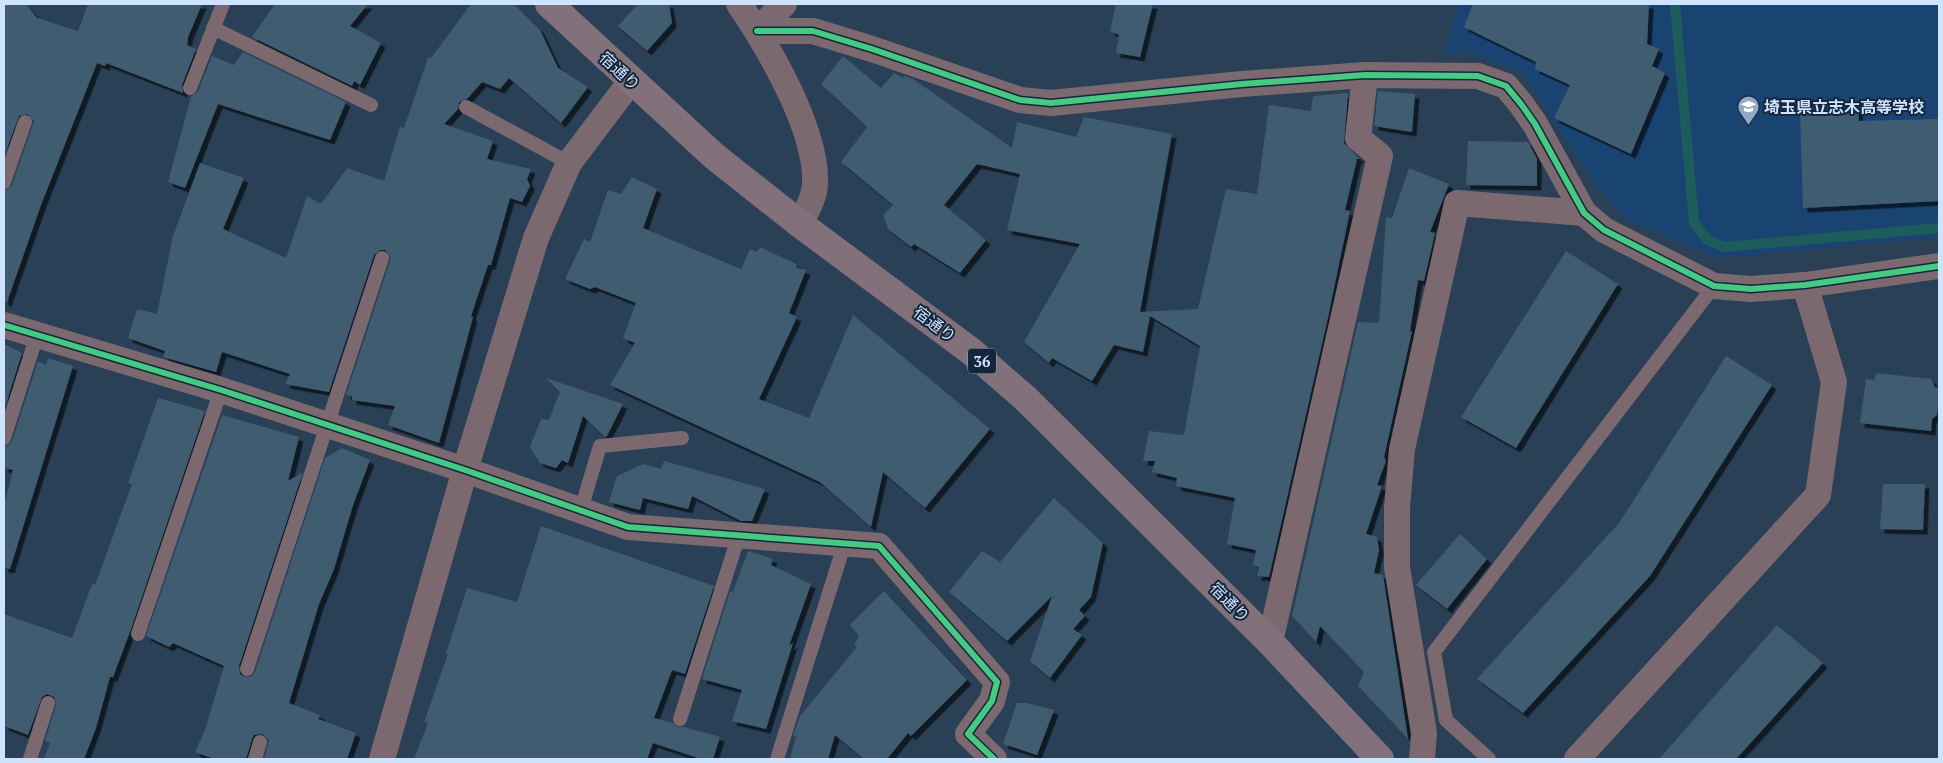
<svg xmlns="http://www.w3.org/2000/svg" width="1943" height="763" viewBox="0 0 1943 763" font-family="'PT Serif','Noto Sans JP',serif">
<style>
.built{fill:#194472}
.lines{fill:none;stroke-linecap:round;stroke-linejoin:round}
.stream{stroke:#1e5c5c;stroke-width:10}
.building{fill:#405c6f;filter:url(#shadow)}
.lane{stroke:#7c6970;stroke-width:14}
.street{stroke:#7c6970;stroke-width:26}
.primary{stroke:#82707b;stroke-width:28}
.cycleway-casing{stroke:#142639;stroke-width:9}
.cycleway{stroke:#46c982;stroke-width:6}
.labels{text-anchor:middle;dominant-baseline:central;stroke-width:4;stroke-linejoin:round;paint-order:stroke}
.shield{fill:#142639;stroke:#96aac3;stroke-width:1}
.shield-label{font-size:15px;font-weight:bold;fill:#cde3fe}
.street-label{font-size:16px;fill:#cde3fe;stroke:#142639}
.poi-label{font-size:16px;font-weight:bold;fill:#cde3fe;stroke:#142639;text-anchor:start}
</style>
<defs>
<filter id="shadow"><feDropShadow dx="4.5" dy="4.5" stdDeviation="0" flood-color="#0009"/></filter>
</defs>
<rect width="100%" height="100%" fill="#294057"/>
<polygon class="built" points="1459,4 1939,4 1939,237 1719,258 1625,219 1593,181 1521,71 1465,52 1444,53"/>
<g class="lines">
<polyline class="stream" points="1675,4 1694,223 1708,240 1724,247 1939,228"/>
</g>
<g class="building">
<polygon points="4,4 26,4 37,18 78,31 88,4 202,4 188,37 187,45 196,49 182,85 183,93 106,63 105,66 97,63 41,205 7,302 4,301 4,191 12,185 34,121 27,114 19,116 4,156"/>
<polygon points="275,4 368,4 350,26 381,43 360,85 354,81 352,86 252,37"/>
<polygon points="471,4 514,4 540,30 558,68 588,87 561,123 509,78 500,89 482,82 467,99 459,102 458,109 444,124 493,141 487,159 531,169 527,179 530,186 522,202 510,198 491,265 488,265 471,316 473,317 439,443 388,425 395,406 352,400 352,396 346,395 390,261 390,256 385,250 380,250 374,255 329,392 285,384 290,374 222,352 216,372 163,357 165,351 128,338 137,309 157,314 173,236 200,163 244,178 223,229 286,258 307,196 321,204 347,168 384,181 400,127 404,128 428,58 431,58"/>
<polygon points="638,4 669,4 672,23 647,51 618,26"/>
<polygon points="1116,4 1153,4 1140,57 1116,53 1119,35 1110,31"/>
<polygon points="1473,4 1649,4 1647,44 1659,49 1652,66 1665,73 1631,154 1554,118 1570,85 1535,69 1536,62 1464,27"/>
<polygon points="243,52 346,102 330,140 218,104 185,188 168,182 191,97 198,91 212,56 234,65"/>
<polygon points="843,56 881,88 894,73 903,78 904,76 913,79 1012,148 1017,122 1076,137 1084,117 1172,134 1140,312 1198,309 1226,189 1257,194 1269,105 1311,111 1313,96 1348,93 1344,143 1360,159 1357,159 1345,210 1350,211 1327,322 1269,577 1257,576 1259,567 1253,565 1256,550 1227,544 1235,498 1176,486 1177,478 1152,472 1155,461 1143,461 1149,431 1184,435 1200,346 1150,316 1143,352 1114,345 1092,381 1052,358 1049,363 1024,342 1080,244 1007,230 1020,174 977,164 944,205 986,240 960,273 914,244 911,247 888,229 883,215 893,205 841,162 867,127 821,84"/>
<polygon points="1378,91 1415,94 1412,132 1374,126"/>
<polygon points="1858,108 1859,121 1939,119 1939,201 1803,208 1800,113"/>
<polygon points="1468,141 1528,142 1537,159 1537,186 1466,185"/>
<polygon points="1409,168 1449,184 1430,232 1435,233 1424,281 1418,280 1410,331 1412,331 1384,457 1386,461 1377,485 1382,486 1366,534 1377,537 1379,550 1374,573 1383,575 1408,739 1358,686 1364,672 1320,626 1316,642 1292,616 1358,322 1379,323 1386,217 1392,218"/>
<polygon points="632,177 657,189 643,228 741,269 750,249 757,252 760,247 796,264 797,268 806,270 789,313 797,317 759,399 809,418 853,315 990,429 925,508 883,472 871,527 820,482 610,385 635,343 623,338 636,303 595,287 590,289 565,279 584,239 590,242 608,190 621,194"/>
<polygon points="1566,251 1618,284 1516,448 1461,417"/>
<polygon points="4,344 22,353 4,410"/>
<polygon points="1726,356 1772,385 1650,576 1523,713 1477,679 1619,523"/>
<polygon points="48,358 73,366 10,569 4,568 4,505 13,470 4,468 4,447 9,445 12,441 38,361 46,365"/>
<polygon points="1877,373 1931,379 1935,387 1939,389 1939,394 1937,415 1932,419 1931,431 1860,423 1866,379 1874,380"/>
<polygon points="546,378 623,404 607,436 605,437 583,416 568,463 562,460 556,468 540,463 530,447 541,419 549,420 560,392"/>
<polygon points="158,398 205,411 131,629 113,677 110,677 96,728 84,759 44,759 50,743 45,741 56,705 54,697 47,694 42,697 28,735 4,726 4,614 72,638 92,584 95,585 132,484 128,483"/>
<polygon points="222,415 299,437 288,481 303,472 239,666 240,674 245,677 252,676 255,672 325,458 342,448 370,460 353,505 334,569 319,604 289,703 320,715 318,719 356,733 347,759 264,759 269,740 262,734 254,735 252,739 246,759 214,759 195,752 205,730 224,666 173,643 169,647 146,636"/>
<polygon points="664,461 765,489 752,521 741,521 692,496 688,509 643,498 640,510 609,502 617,476 643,464 661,469"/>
<polygon points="1883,484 1925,484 1923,530 1880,529"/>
<polygon points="1054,498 1103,543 1091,597 1079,610 1085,616 1073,629 1082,635 1050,678 1030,661 1052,596 1007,641 949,592 982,551 1000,562"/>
<polygon points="541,526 714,586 685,674 672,670 654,718 673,723 678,727 684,727 720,737 713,759 701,759 653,743 647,759 414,759 428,723 424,722 448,654 446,653 467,588 517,602"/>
<polygon points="1460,534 1487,559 1447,609 1416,585"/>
<polygon points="748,551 773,559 771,565 811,584 789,646 793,643 766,729 732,721 742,690 702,679 730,591 733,592"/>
<polygon points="884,591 967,680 911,736 908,733 887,759 864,759 835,735 828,759 790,759 796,737 793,736 800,716 857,647 854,645 859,636 850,625"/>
<polygon points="1777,625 1823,663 1736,759 1659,759"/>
<polygon points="1017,703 1027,703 1054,710 1037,755 1003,744"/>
</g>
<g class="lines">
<g class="lane">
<polyline points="213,28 371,105"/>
<polyline points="190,88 223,4"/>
<polyline points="466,107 569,163"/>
<polyline points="4,182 25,122"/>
<polyline points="4,438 37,335"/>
<polyline points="581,509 600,446 682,438"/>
<polyline points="138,634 221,390"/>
<polyline points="247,669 382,258"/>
<polyline points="680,719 739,535"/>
<polyline points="30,759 48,703"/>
<polyline points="255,759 260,742"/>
<polyline points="777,759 845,542"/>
<polyline points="1489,759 1446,720 1434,652 1714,286"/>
</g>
<g class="street">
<path d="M739,4C769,48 818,131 815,185C814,199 806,212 800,224"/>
<polyline points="757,31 813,31 872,49 1020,100 1051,103 1242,84 1365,75 1478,76 1506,86 1521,104 1535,124 1584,213 1604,230 1714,286 1751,289 1805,285 1939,266"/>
<polyline points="757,31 784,4"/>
<polyline points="4,325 221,390 465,470 628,527 879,546 997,682 992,701 968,734 994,759"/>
<polyline points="1270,642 1380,156 1358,138 1365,75"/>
<polyline points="382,759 465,470 536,238 569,163 631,81"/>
<polyline points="1422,759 1424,733 1397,567 1397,508 1402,449 1457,203 1584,213"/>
<polyline points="1577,759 1818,495 1834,382 1805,285"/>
</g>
<polyline class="primary" points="549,4 714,156 800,224 972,352 1025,398 1270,642 1380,759"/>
<defs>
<g id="cycleway">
<polyline points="757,31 813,31 872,49 1020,100 1051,103 1242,84 1365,75 1478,76 1506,86 1521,104 1535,124 1584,213 1604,230 1714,286 1751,289 1805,285 1939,266"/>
<polyline points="4,325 221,390 465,470 628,527 879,546 997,682 992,701 968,734 994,759"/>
</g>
</defs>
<use href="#cycleway" class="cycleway-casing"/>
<use href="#cycleway" class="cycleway"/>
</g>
<defs>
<symbol id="school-pin" viewBox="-11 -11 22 30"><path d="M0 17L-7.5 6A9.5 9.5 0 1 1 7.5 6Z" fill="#94aac4" stroke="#142639"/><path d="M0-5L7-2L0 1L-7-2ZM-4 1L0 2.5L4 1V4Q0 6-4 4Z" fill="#fff"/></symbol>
</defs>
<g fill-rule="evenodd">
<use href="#school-pin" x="1736" y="94" width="25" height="34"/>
</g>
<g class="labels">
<rect class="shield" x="968" y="348.5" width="28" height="25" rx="4"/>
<g class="shield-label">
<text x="982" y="361">36</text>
</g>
<g class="street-label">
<text transform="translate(620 71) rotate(43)">宿通り</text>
<text transform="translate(935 324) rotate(37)">宿通り</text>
<text transform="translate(1230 602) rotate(45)">宿通り</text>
</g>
<g class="poi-label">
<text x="1764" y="107">埼玉県立志木高等学校</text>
</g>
</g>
<rect width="1943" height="763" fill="none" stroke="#cde3fe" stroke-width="10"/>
</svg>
